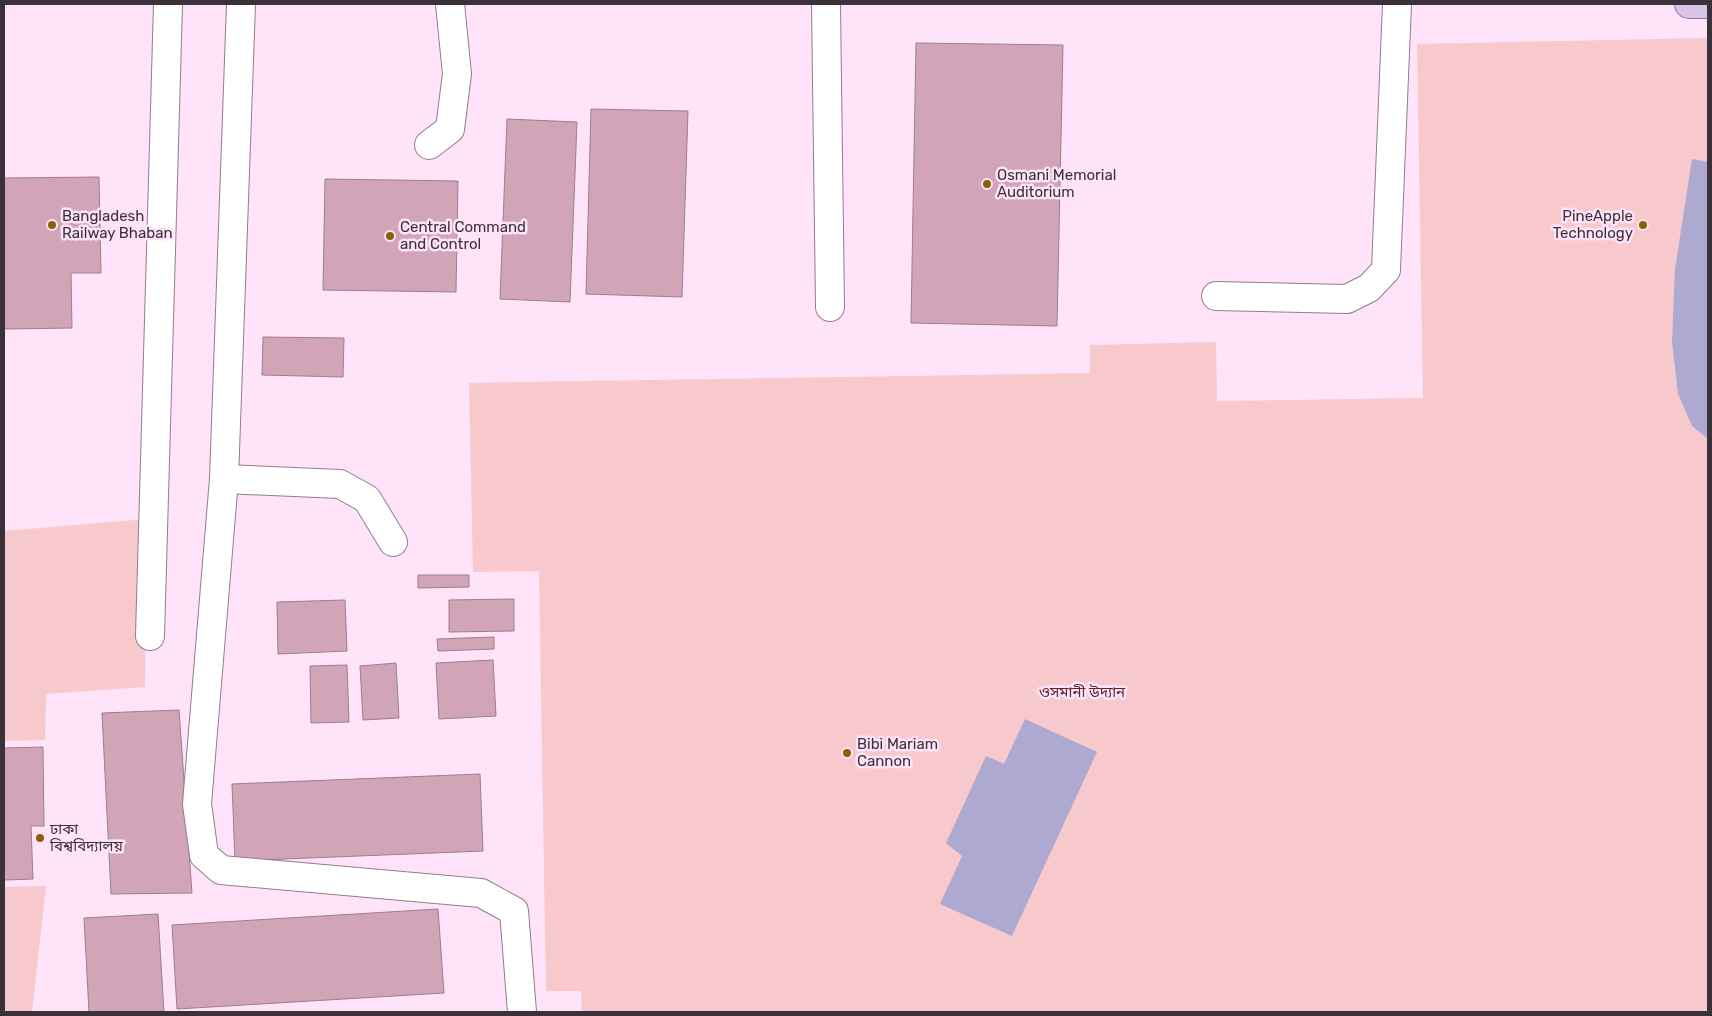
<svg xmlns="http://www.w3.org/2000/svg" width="1712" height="1016" viewBox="0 0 1712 1016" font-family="Rubik,'Noto Sans Bengali',sans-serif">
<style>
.green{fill:#f7c9cc}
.water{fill:#ada9d1}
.building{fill:#d1a5b7;stroke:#9c7e8a}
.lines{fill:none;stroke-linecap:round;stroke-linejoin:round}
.minor-casing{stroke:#937c8f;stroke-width:30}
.major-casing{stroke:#9177a1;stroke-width:30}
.minor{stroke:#fff;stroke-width:28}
.major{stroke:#d9c4e8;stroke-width:28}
.poi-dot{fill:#8c6004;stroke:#fee3f9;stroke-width:2}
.labels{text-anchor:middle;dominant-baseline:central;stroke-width:5;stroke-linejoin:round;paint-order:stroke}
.poi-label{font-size:15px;fill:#3b313a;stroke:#fee3f9;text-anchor:start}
.park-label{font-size:15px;fill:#5f242c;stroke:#fee3f9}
</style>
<rect width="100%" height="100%" fill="#fee3f9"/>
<g class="green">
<polygon points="1708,38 1708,1012 582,1012 581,991 546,991 539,571 473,572 469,383 1090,373 1090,345 1216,342 1217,401 1423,398 1417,44"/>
<polygon points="147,519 145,687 46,694 45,740 4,741 4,531"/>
<polygon points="46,886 32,1012 4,1012 4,887"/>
</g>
<g class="water">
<polygon points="1692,159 1708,162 1708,439 1692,426 1678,394 1672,342 1675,269"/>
<polygon points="1025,719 1097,752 1012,936 940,904 962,856 946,843 986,756 1004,764"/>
</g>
<g class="building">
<polygon points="916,43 1063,45 1057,326 911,323"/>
<polygon points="591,109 688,111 682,297 586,294"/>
<polygon points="507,119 577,122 570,302 500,299"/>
<polygon points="99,177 101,273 71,273 72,328 4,329 4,178"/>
<polygon points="325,179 458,181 456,292 323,290"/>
<polygon points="263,337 344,338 343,377 262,375"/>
<polygon points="418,575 469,575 469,587 418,588"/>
<polygon points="514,599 514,631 449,632 449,600"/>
<polygon points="345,600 347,651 278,654 277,602"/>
<polygon points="494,637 494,649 438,651 437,639"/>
<polygon points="493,660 496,716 439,719 436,663"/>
<polygon points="396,663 399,718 363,720 360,666"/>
<polygon points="347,665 349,722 311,723 310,666"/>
<polygon points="179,710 192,893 111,894 102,713"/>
<polygon points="43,747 44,826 31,826 33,879 4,880 4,748"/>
<polygon points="480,774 483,851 235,861 232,784"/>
<polygon points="438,909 444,993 177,1009 172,925"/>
<polygon points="158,914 164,1012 89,1012 84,918"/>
</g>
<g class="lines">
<defs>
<g id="minor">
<polyline points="241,4 224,479 197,804 204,855 221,870 481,893 514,911 522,1012"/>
<polyline points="826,4 830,307"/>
<polyline points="429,145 450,129 457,74 450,4"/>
<polyline points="1216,296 1347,299 1369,288 1386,270 1397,4"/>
<polyline points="224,479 340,484 367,499 393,542"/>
<polyline points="150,636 168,4"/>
</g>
<polyline id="major" points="1689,4 1708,4"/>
</defs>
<use href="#minor" class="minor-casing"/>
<use href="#major" class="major-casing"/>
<use href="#minor" class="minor"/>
<use href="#major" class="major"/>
</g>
<g class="poi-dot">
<circle cx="987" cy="184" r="5"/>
<circle cx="52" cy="225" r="5"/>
<circle cx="1643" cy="225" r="5"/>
<circle cx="390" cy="236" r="5"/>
<circle cx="847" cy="753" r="5"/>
<circle cx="40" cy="838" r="5"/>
</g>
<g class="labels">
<g class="poi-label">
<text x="997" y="175">Osmani Memorial<tspan x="997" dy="17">Auditorium</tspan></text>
<text x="62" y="216">Bangladesh<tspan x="62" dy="17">Railway Bhaban</tspan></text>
<text x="1633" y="216" text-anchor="end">PineApple<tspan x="1633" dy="17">Technology</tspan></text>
<text x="400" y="227">Central Command<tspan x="400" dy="17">and Control</tspan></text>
<text x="857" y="744">Bibi Mariam<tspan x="857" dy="17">Cannon</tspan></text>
<text x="50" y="829">ঢাকা<tspan x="50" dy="17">বিশ্ববিদ্যালয়</tspan></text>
</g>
<g class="park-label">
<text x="1082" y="692">ওসমানী উদ্যান</text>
</g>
</g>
<rect width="1712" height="1016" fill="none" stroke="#3b313a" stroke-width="10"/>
</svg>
